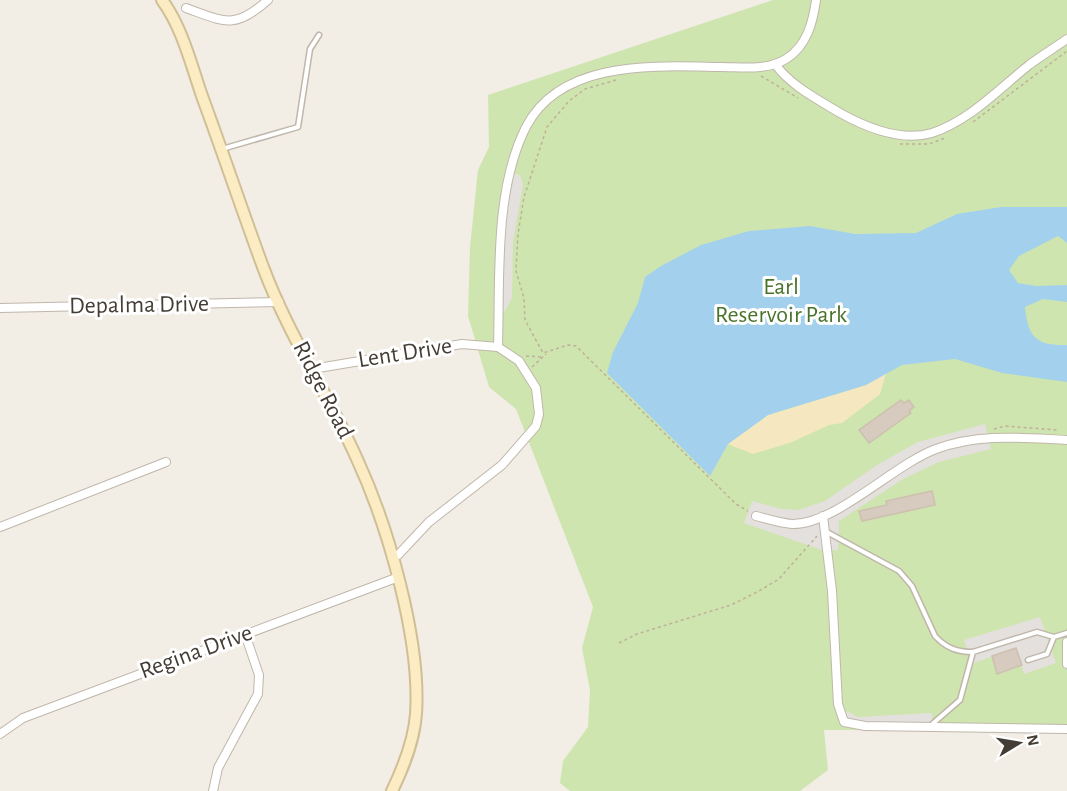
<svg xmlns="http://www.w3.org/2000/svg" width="1067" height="791" viewBox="0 0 1067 791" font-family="'Alegreya Sans',sans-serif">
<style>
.green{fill:#cfe5af}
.sand{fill:#f5e8c1}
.parking{fill:#e3e0dd}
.water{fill:#a3d1ed}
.building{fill:#d6cbbe;stroke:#cdc0ae;stroke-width:1.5}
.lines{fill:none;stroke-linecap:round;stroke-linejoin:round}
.lane-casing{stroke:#c0b7ab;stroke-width:7}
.street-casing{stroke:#c0b7ab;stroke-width:10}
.secondary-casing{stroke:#d0bf96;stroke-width:14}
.path{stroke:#beb09a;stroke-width:1.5;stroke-dasharray:3 3;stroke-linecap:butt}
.lane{stroke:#fff;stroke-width:4}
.street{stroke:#fff;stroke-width:8}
.secondary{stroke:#fcecc4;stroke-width:10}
.labels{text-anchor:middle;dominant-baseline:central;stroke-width:6;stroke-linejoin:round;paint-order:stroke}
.park-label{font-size:24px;fill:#49732b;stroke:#fff}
.street-label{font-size:24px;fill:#443d35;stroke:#fff}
</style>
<rect width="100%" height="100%" fill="#f2ede5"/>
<polygon class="green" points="773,0 1067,0 1067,730 824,730 828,770 800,791 570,791 560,783 563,761 588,727 590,690 582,648 593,607 516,409 489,387 468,316 470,247 478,170 489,147 488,95"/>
<polygon class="sand" points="886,373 880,394 842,423 829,425 792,442 753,454 728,444 768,415 866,385"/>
<g class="parking">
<polygon points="511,173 520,175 523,185 513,242 512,298 505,311 499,311 501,237"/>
<polygon points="985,424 991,449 939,462 903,479 839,521 838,550 822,550 744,523 752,501 781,509 799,510 825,501 877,465 918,442"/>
<polygon points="1040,617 1056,663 1024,674 1016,648 971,664 964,640"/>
<polygon points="840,712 849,712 857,717 932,713 932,727 847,723"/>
</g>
<path class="water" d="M1001,207H1067V243L1058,236L1019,256L1009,270L1018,283L1036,286L1067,285V302L1043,299L1025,307C1028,337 1036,346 1067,345V382L1002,373L955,359L902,365L866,385L768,415L728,444L710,476L607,373L613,352L638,303L645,277L661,266L701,245L749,231L810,226L855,234L916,233L957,214Z"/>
<g class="building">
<polygon points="901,400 904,403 909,400 914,407 909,411 911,413 869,443 859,430"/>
<polygon points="932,491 935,505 862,521 859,511 887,505 886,501"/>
<polygon points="1016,648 1022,665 997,674 992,656"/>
</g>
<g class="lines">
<defs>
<g id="lane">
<polyline points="222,149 298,127 310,49 319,35"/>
<path d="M825,531L899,571L912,586L935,636C946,648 957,652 973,652"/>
<polyline points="1028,660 1047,654 1054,637 1067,633"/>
<polyline points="930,726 960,700 973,652 1037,632 1054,637"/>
</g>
<g id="street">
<path d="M186,8C225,22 234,30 268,0"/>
<path d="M775,64C791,86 817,99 840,113C867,128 901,142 932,133C969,121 999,89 1029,65C1041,56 1054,48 1067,39"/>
<polyline points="0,308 279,302"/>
<polyline points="312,369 462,344 498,347"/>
<path d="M756,516C768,519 780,523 792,524C835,525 893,465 936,449C980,433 1022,438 1067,440"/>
<polyline points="823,516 832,591 838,704 844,722 865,726 1067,729"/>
<polyline points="0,527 166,462"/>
<path d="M392,558L398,555L429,522L502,465L536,426L539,414L536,388L519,361L498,347C500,278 494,190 526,127C561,59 656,66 720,67C742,67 766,71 786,59C807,46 813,22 816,0"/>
<polyline points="1067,642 1067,664"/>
<polyline points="0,734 23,718 396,578"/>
<polyline points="213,791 218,768 258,694 259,675 245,634"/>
</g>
<path id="secondary" d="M162,0C182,27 191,64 202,96C223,153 242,210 263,267C288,334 328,394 357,459C388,526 421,640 416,714C414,741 404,766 392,791"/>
</defs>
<use href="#lane" class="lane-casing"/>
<use href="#street" class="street-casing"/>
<use href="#secondary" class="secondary-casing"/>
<g class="path">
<polyline points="761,76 798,98"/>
<polyline points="616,80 585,89 569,101 547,127 524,197 518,234 516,271 524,298 525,320 543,353 568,345 576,346 736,504 748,511"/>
<polyline points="973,122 1067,51"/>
<polyline points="900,144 929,144 945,138"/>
<polyline points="526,356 543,357"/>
<polyline points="532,367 546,354"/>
<polyline points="994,429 1005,426 1057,430"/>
<polyline points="619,643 637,634 731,605 759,591 779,579 817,536"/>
</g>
<use href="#lane" class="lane"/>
<use href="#street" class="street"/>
<use href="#secondary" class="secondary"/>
</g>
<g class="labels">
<g class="park-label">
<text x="781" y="287">Earl<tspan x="781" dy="28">Reservoir Park</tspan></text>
</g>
<g class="street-label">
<text transform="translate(139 305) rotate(-1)">Depalma Drive</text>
<text transform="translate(405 353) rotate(-9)">Lent Drive</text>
<text transform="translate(323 390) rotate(63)">Ridge Road</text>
<text transform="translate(196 652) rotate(-20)">Regina Drive</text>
</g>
</g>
<g transform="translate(1019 743) rotate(79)" stroke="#ffffff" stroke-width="4.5" paint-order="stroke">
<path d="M0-4.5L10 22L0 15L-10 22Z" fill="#443d35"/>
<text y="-9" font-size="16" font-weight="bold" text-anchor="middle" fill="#443d35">N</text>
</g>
</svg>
